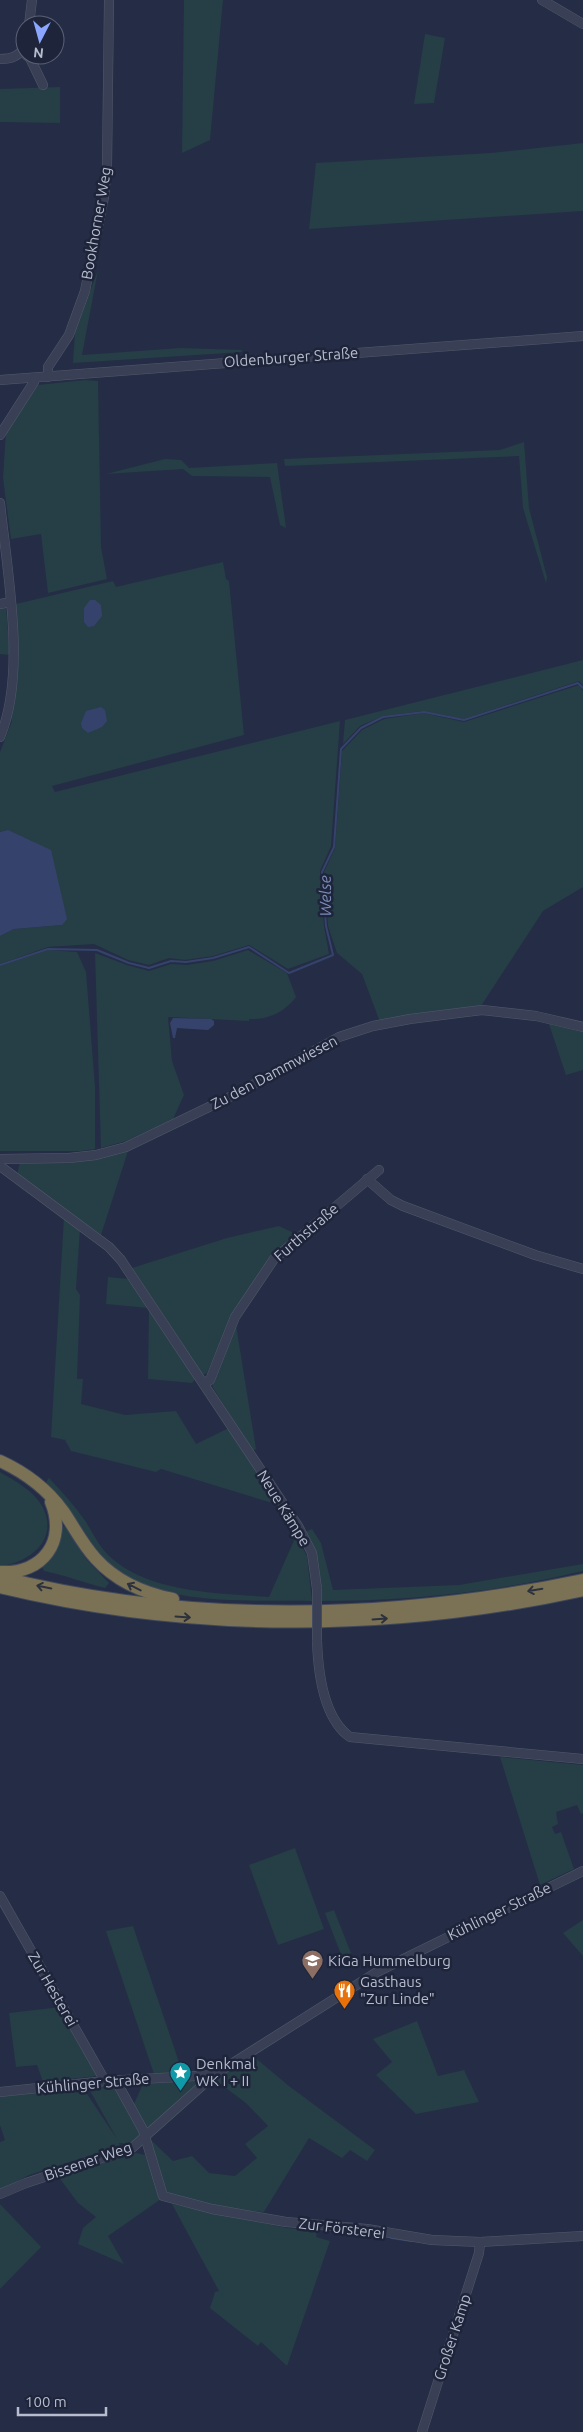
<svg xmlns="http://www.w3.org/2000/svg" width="583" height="2432" viewBox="0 0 583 2432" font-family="Ubuntu,sans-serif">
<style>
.green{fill:#263e46}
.water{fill:#35436c}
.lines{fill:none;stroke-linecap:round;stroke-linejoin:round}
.stream{stroke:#35436c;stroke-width:2}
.minor-casing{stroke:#52586c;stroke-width:10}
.highway-casing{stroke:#41485c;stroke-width:14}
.minor{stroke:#394055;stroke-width:9}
.highway{stroke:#7b7255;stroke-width:12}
.minor-bridge-casing{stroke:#52586c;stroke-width:10;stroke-linecap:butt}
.minor-bridge{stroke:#394055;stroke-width:9}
.oneway{stroke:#2c313e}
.labels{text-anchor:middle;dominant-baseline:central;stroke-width:5;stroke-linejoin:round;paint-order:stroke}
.street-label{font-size:15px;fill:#b7bcce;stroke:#1e253a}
.poi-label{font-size:15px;fill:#b7bcce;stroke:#1e253a;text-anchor:start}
.water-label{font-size:16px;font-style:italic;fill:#7c8cb8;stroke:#1e253a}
</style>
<rect width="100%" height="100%" fill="#242d45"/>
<g class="green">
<polygon points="184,0 223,0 210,140 182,153"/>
<polygon points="425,34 445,38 434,103 414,104"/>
<polygon points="60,87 60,123 0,122 0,89"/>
<polygon points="583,143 583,211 309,229 316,163 491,153"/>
<polygon points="98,270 82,355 181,348 242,350 242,352 73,363 75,332"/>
<polygon points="85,380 98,381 101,547 107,579 48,593 41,534 11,539 3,478 6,432 38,385"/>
<polygon points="524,442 529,508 547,577 546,583 523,508 519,456 285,466 284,459 500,450"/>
<polygon points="165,459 181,460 189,468 277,463 286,528 280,525 270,477 192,476 183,469 106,474"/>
<polygon points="223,562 226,579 229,581 244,735 52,786 55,792 340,721 331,846 320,871 324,926 329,954 288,969 249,945 213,956 185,960 169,958 149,965 128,960 94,944 48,947 0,964 0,936 14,929 62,925 8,830 0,832 0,752 12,721 11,718 16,604 113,581 116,587"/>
<polygon points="6,608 10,655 0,654 0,609"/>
<polygon points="583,660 583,685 579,681 464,719 423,711 383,716 360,726 343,744 345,720"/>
<polygon points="579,685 583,691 583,887 543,911 481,1006 380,1022 362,974 337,953 328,926 324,872 335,848 342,751 362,730 384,719 423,713 464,722"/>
<polygon points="48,950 77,952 86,972 95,1086 95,1149 81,1151 0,1151 0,966"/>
<path d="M248,950L287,973L296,997C285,1012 268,1020 249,1019V1021L168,1017L172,1061L184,1095L173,1119L126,1141L101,1148L95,953L127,965L149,971L171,964L187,965L213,961Z"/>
<polygon points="548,1021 583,1029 583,1070 566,1075"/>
<polygon points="128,1151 101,1235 17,1175 20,1162 96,1158"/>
<polygon points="64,1217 80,1228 76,1289 80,1295 77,1379 83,1379 81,1404 125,1415 176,1411 196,1444 231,1427 279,1502 269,1502 161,1469 156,1472 71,1451 65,1440 51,1437"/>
<path d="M279,1226L298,1235C289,1242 279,1249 271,1258C242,1292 225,1332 207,1373L203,1375L132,1268L227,1238Z"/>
<polygon points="108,1277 129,1279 196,1378 192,1383 148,1379 149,1308 106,1304"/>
<polygon points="236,1325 256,1449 252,1451 212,1386"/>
<path d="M0,1472C15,1481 33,1490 42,1506C60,1538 31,1563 0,1566Z"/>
<path d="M49,1478C62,1492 75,1506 86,1522C91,1530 96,1540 102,1548C138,1593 217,1593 269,1597L296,1536L307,1556L312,1601C257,1600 167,1606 121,1573C91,1552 71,1509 46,1482Z"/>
<path d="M59,1526H64L86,1559L109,1583L105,1588C84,1583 65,1575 44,1571L40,1562Z"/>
<path d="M312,1529L321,1543L333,1590L459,1585L583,1564V1571C497,1592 408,1601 320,1601L318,1560L305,1532Z"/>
<polygon points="500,1757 583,1765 583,1813 581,1814 577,1805 556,1812 558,1824 552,1827 555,1834 561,1832 574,1869 540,1885"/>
<polygon points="295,1848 324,1929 278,1945 249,1865"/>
<polygon points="334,1910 351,1953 342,1957 325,1913"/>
<polygon points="583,1920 583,1956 563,1933"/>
<polygon points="133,1926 182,2071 154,2074 106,1931"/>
<polygon points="61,2007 97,2076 43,2082 37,2065 16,2067 9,2013"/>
<polygon points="417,2021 438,2076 464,2070 479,2102 416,2114 376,2075 392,2062 373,2039"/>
<polygon points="253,2056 289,2086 375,2150 367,2161 350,2150 342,2158 309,2138 264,2212 235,2210 172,2195 166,2191 151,2140 173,2161 192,2156 209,2173 235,2176 257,2158 245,2144 268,2126 246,2103 215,2080"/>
<polygon points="198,2080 201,2083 147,2129 134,2104 143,2084"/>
<polygon points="117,2085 140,2134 138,2139 125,2146 123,2143 119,2143 120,2146 29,2175 0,2191 0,2142 5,2140 0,2125 0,2096 83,2088 117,2139 88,2087"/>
<polygon points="136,2153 145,2155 161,2199 108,2236 124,2264 78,2244 83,2228 96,2217 78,2203 58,2176"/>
<polygon points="0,2204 41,2247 0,2289"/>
<polygon points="172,2204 287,2228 317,2231 316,2237 330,2241 287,2366 261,2342 258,2346 210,2308 215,2292 219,2291"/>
</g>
<g class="water">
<polygon points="90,600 95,600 101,605 102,616 94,626 88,627 84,622 84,608"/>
<polygon points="101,707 105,710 107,721 102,727 88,733 82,728 81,723 86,711"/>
<polygon points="8,830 51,850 67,919 62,925 14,929 0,936 0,832"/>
<polygon points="173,1018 211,1019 214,1021 214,1025 208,1030 177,1028 175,1038 173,1038 170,1023"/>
</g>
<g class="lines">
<g class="stream">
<polyline points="0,965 48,949 97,950 129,963 149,968 171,961 186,962 213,958 249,947 289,973 333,955 326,926 322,872 334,847 341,749 361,728 383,717 424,712 464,720 578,683 583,688"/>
<polyline points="391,2238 411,2241"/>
</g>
<defs>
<g id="minor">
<polyline points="542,0 583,24"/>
<polyline points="29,25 32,0"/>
<polyline points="26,55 30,58 43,85"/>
<path d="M0,59C12,59 19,56 25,46"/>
<polyline points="48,377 48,367 69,335 85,291 104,197 107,167 109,0"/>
<polyline points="0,380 583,336"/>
<polyline points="0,435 34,382 35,378"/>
<path d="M0,503C7,571 27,673 0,737"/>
<polyline points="0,604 10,602"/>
<polyline points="0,1159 69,1158 96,1155 126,1147 240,1092 339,1037 373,1026 410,1019 482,1010 536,1016 583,1027"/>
<polyline points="0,1166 109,1247 121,1260 298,1526 312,1553 317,1589"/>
<polyline points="367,1179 391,1200 403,1206 535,1255 583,1269"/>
<polyline points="204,1383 210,1380 235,1317 274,1259 379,1170"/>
<path d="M317,1640C318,1672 323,1718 350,1737L583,1759"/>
<polyline points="0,1896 105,2081"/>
<polyline points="116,2081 143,2130 163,2196 212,2209 286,2222 367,2229 432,2240 480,2242 583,2236"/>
<polyline points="0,2092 105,2081 214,2075 377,1972 583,1871"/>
<polyline points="0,2194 26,2183 132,2148 214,2075"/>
<polyline points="422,2432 479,2253 480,2242"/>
</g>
<g id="highway">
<path d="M0,1461C24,1472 47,1489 63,1511C74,1527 82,1544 96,1559C116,1581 143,1593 173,1599"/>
<path d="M1,1572C43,1574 67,1541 51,1502"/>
<path d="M0,1577C191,1625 392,1620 583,1580"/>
<path d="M0,1587C191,1633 392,1632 583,1590"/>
</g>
</defs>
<use href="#minor" class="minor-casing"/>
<use href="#highway" class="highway-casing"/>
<use href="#minor" class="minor"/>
<use href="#highway" class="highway"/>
<defs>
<polyline id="minor-bridge" points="317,1589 317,1640"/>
</defs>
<use href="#minor-bridge" class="minor-bridge-casing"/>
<use href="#minor-bridge" class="minor-bridge"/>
</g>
<defs><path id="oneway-shaft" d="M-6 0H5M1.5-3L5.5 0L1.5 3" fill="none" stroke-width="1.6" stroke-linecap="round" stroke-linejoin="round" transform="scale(1.25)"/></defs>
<g class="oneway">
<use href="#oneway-shaft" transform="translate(44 1587) rotate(-169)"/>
<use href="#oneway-shaft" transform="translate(134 1587) rotate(-153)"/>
<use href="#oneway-shaft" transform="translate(535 1590) rotate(170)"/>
<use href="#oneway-shaft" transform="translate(183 1617) rotate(4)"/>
<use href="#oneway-shaft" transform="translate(380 1619) rotate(-4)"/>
</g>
<defs>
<symbol id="school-pin" viewBox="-11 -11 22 30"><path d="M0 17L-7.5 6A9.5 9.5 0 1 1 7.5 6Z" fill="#8d6e63" stroke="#1e253a"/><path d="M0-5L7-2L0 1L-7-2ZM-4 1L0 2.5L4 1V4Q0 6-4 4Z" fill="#fff"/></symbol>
<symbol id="restaurant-pin" viewBox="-11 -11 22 30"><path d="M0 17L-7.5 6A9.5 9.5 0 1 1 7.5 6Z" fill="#e8710a" stroke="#1e253a"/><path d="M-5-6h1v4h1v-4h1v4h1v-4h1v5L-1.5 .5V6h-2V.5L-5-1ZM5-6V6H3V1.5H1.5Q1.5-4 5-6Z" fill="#fff"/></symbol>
<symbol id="sight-pin" viewBox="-11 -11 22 30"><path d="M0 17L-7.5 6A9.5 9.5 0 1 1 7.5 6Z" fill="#0f9aa8" stroke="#1e253a"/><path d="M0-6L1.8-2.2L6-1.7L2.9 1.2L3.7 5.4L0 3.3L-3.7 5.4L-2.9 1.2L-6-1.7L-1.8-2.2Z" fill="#fff"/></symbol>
</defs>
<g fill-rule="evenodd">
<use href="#school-pin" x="300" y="1948" width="25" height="34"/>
<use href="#restaurant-pin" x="332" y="1978" width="25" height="34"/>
<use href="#sight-pin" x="168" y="2060" width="25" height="34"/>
</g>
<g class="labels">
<g class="street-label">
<text transform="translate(96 223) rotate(-80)">Bookhorner Weg</text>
<text transform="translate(291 357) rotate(-4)">Oldenburger Straße</text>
<text transform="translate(274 1072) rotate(-28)">Zu den Dammwiesen</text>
<text transform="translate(306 1232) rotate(-41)">Furthstraße</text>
<text transform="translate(284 1508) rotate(58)">Neue Kämpe</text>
<text transform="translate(499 1911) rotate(-26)">Kühlinger Straße</text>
<text transform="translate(53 1989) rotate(60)">Zur Hesterei</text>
<text transform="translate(93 2083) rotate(-5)">Kühlinger Straße</text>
<text transform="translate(88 2161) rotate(-19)">Bissener Weg</text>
<text transform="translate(342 2228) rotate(7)">Zur Försterei</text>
<text transform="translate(452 2337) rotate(-72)">Großer Kamp</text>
</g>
<g class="poi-label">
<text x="328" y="1960">KiGa Hummelburg</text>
<text x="360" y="1981">Gasthaus<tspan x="360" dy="17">"Zur Linde"</tspan></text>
<text x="196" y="2063">Denkmal<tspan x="196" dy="17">WK I + II</tspan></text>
</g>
<g class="water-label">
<text transform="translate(325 896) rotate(-91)">Welse</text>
</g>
</g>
<g transform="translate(40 40) rotate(186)"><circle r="24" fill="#1e253a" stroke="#5b6175"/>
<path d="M0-4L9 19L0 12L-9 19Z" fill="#8ba6ff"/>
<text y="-8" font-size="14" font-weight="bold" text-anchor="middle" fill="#b7bcce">N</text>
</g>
<path d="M18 2407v8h88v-8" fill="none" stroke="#b7bcce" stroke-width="2.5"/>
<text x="25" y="2407" font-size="15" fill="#b7bcce" stroke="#1e253a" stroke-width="4" paint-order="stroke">100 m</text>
</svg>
